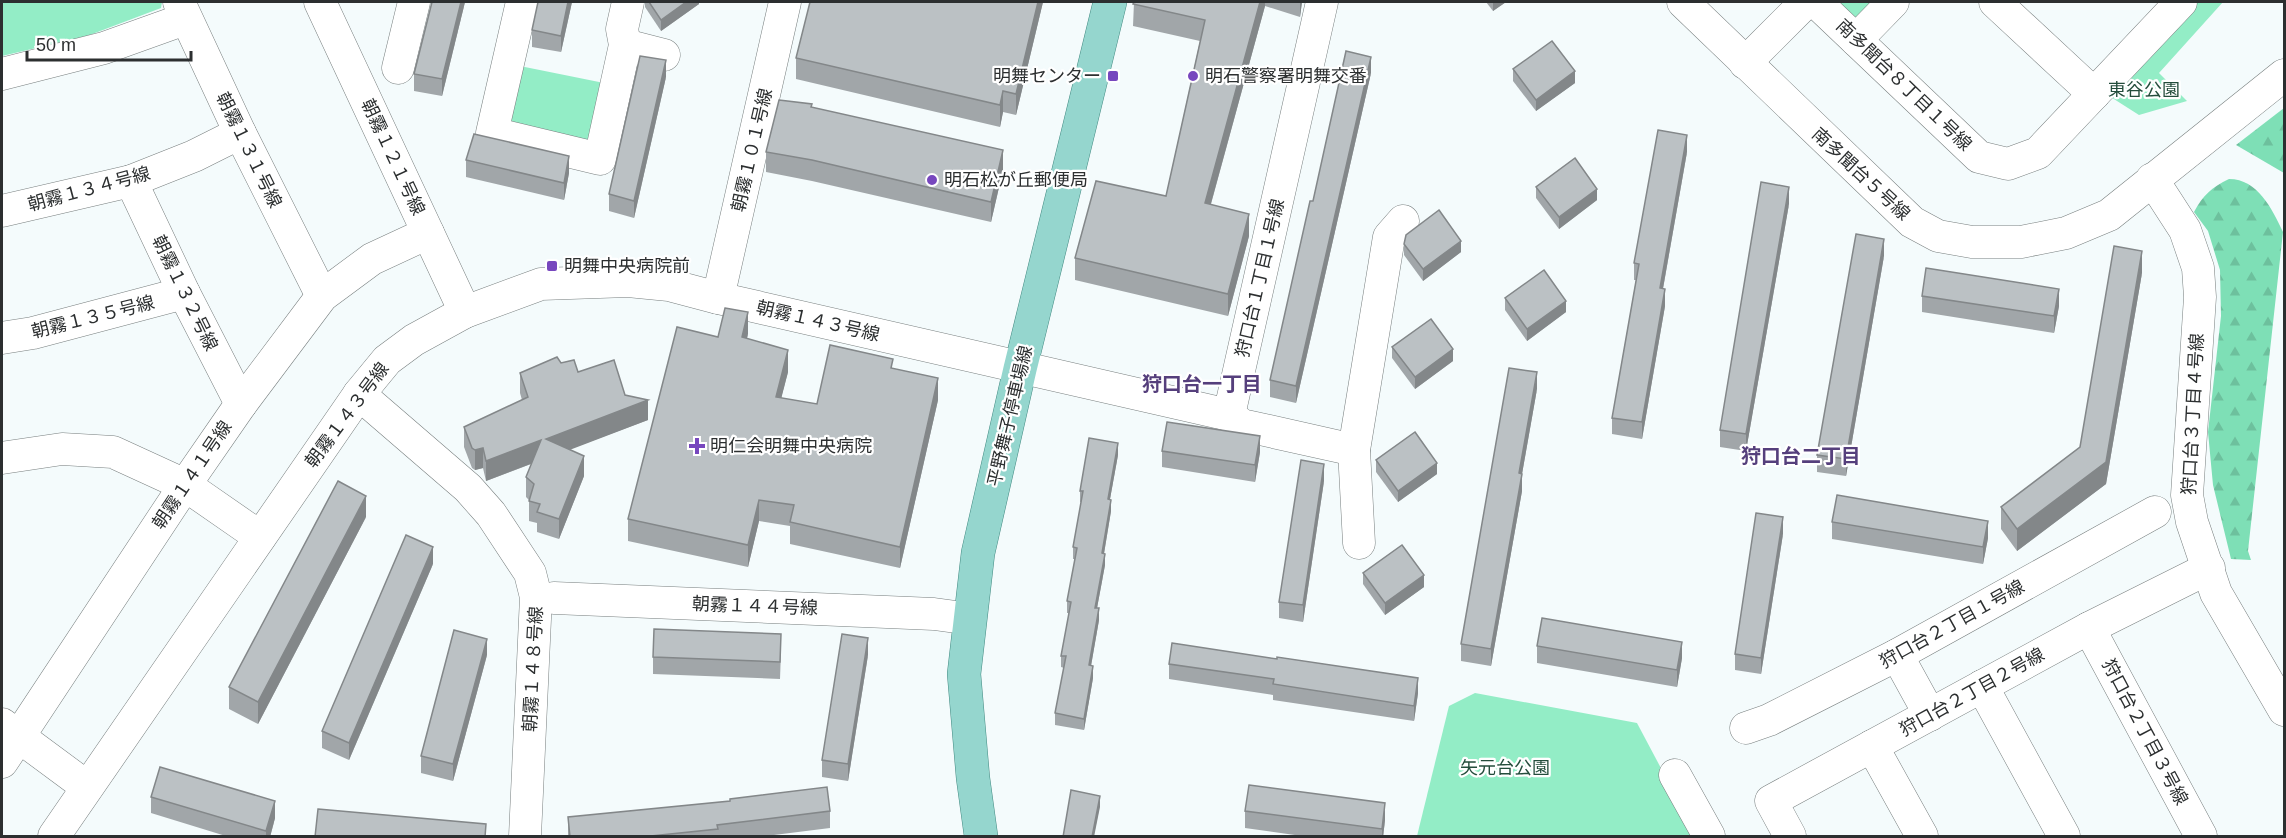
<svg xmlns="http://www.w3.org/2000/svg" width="2286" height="838" viewBox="0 0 2286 838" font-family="Arial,'Noto Sans JP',sans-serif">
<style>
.forest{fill:url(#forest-firs)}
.park{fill:#93edc6}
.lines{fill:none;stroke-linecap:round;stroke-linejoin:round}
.minor-casing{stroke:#787f7f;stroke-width:33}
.major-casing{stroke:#428981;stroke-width:34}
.minor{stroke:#fff;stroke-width:32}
.major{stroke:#95d6ce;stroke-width:33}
.wall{fill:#a1a6a9}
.shaded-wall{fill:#838789}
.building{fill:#bbc1c4;stroke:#838789;stroke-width:1.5}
.poi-dot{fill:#7747be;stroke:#fff;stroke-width:2}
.labels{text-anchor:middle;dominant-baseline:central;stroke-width:4.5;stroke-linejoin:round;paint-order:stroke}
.poi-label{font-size:18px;fill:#2c2f30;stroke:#fff;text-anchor:start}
.street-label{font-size:18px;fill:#2c2f30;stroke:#fff}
.park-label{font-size:18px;fill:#244d3c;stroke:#fff}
.neighbourhood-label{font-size:20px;font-weight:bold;fill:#553f7c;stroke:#fff}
</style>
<defs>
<pattern id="forest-firs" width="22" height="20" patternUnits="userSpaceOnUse" patternTransform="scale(1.5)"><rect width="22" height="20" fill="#7edfb6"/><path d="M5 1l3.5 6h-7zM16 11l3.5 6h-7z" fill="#6dc09d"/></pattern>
</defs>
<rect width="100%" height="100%" fill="#f4fbfc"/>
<g class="forest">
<polygon points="2284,108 2284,173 2236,145"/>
<path d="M2229,179C2258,179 2272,209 2283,232L2248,551L2251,560L2231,559L2213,485L2208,432L2221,316L2220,270L2208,231L2194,212C2203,195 2212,187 2229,179Z"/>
</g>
<g class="park">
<polygon points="2,2 162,2 161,8 87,36 2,56"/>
<polygon points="1833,2 1881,2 1859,25"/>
<polygon points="2198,2 2223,2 2159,73 2187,101 2139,115 2106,94"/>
<polygon points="515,65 609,84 595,144 501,127"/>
<polygon points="1475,693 1637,723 1697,836 1417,836 1449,706"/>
</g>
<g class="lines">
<defs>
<g id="minor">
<polyline points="179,2 240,133 322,296"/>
<polyline points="320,2 465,312"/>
<polyline points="522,2 492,133 600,159 625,45 622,29 628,2"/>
<polyline points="1683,2 1912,222 1938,236 1972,242 2021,242 2066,233 2109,215 2284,75"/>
<polyline points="1816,2 1979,157 2008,164 2038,153 2181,2"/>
<polyline points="1995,2 2094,94"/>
<polyline points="1856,40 1893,2"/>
<polyline points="625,45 664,55"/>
<polyline points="1745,63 1806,2"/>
<polyline points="398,68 414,2"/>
<polyline points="2,74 104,48 185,19"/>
<polyline points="2152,179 2185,230 2198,268 2200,297 2187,495 2192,522 2216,593 2284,710"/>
<polyline points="131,181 184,293 241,404"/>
<polyline points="2,211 131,181 194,156 240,133"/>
<polyline points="718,298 785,2"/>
<polyline points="2,338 33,333 184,293"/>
<polyline points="359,394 468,488 491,514 530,573 536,597 525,836"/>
<polyline points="1229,415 1242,425 1354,450"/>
<polyline points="2,458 62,449 113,452 185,485 260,537"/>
<polyline points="1359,543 1354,450 1389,237 1403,221"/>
<polyline points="554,598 934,614 956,617"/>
<polyline points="2089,628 2201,836"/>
<polyline points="1897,655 1930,715"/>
<polyline points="1982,686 2064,836"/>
<polyline points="2,724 87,787"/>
<polyline points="1746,728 1769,720 1897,655 2155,512"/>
<polyline points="1872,746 1922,836"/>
<polyline points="2,762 185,485 241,404 322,296 372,259 428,233"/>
<polyline points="1675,775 1709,836"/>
<polyline points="54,836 359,394 387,360 414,340 465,312 541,284 628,281 669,285 718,298 1229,415 1322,2"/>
<polyline points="1790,836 1771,801 2089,628 2209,568"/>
</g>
<polyline id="major" points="981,836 973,778 964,674 978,553 1020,369 1110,2"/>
</defs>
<use href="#minor" class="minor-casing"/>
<use href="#major" class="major-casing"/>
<use href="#minor" class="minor"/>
<use href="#major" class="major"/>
</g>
<g class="wall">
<polygon points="465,2 442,96 414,91 414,74"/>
<polygon points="538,2 572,2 561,52 532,47 532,30"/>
<polygon points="645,2 699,2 699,4 661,31 645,7"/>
<polygon points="810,2 1043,2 1016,115 1003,112 1000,127 796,79 796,58"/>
<polygon points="1134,2 1302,2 1300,17 1265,6 1211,204 1249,236 1228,316 1075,280 1075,258 1166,196 1200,41 1133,26"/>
<polygon points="1486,2 1506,2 1493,11"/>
<polygon points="1513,69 1575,83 1536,111 1513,81"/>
<polygon points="1371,73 1296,403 1270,397 1270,380 1313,201"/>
<polygon points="666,77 634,218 609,211 609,194"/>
<polygon points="812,107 1003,170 991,222 812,181 766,172 766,152"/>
<polygon points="1687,152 1663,289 1665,306 1642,439 1612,434 1612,418 1636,280 1634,280 1634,263"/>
<polygon points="466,160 569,173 564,200 466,177"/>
<polygon points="1536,187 1597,200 1559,229 1536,198"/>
<polygon points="1789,204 1746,451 1720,447 1720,430"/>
<polygon points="1404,244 1461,252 1423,281 1404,255"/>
<polygon points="1884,256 1846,476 1817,472 1817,455"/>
<polygon points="2142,273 2106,484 2017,551 2001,529 2001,507 2080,447"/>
<polygon points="1922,296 2059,306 2054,333 1922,312"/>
<polygon points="1505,298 1566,312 1527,341 1505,310"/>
<polygon points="748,334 747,338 788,372 781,398 817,404 893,368 938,400 900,568 790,544 790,526 759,521 748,567 628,541 628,519"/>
<polygon points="1392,347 1453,361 1415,389 1392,358"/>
<polygon points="561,363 625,395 648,420 570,449 584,476 559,539 537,532 537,523 529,521 529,500 526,497 526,477 531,464 486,481 483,468 475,470 472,468 464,447 464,427 522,400 520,393 520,373"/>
<polygon points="1537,389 1522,474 1522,491 1491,666 1461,661 1461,644"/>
<polygon points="1162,451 1260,452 1255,482 1162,467"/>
<polygon points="1118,455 1110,499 1111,511 1104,554 1105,565 1097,608 1099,620 1091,666 1093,678 1084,730 1055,725 1055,713 1064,668 1061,667 1061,656 1069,613 1067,613 1067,601 1075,559 1073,559 1073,547 1081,502 1080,502 1080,491"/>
<polygon points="1376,460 1437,474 1398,502 1376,472"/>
<polygon points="1324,481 1303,622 1279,618 1279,602"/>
<polygon points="366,517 258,724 229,709 229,687"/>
<polygon points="1832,522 1988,538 1983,564 1832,539"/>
<polygon points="1783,534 1761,674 1735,670 1735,654"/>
<polygon points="433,564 349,760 322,748 322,731"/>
<polygon points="1363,573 1424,587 1385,615 1363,584"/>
<polygon points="1537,646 1682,658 1677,687 1537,663"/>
<polygon points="781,651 780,679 653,674 653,657"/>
<polygon points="487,655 453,781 421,773 421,756"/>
<polygon points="868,655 848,781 822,777 822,760"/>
<polygon points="1277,659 1418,693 1414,721 1273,700 1273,695 1169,679 1169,664"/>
<polygon points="151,797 275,818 270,837 229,837 151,813"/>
<polygon points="830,811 830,828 758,837 568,837 568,817"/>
<polygon points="1245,811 1385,820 1383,837 1309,837 1245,828"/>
</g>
<g class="shaded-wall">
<polygon points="461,2 465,2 442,96 442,79"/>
<polygon points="568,2 572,2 561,52 561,36"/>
<polygon points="686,2 699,2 699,4 661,31 661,20"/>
<polygon points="1038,2 1043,2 1016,115 1016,94"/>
<polygon points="1260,2 1265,2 1265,6 1205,225 1205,203"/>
<polygon points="1300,2 1302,2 1300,17"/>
<polygon points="1493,2 1506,2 1493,11"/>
<polygon points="1371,57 1371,73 1296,403 1296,386"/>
<polygon points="666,60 666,77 634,218 634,201"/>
<polygon points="1575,71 1575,83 1536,111 1536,100"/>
<polygon points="1003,91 1003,112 1000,127 1000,105"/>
<polygon points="1687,135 1687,152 1660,305 1660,288"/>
<polygon points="1003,150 1003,170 991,222 991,202"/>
<polygon points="569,156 569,173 564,200 564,183"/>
<polygon points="1789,187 1789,204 1746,451 1746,434"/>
<polygon points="1597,189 1597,200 1559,229 1559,217"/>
<polygon points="1249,214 1249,236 1228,316 1228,294"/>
<polygon points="1884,239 1884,256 1846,476 1846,459"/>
<polygon points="1461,241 1461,252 1423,281 1423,269"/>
<polygon points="2142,251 2142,273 2106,484 2017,551 2017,529 2106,462"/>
<polygon points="1665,289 1665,306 1642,439 1642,422"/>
<polygon points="2059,289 2059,306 2054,333 2054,316"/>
<polygon points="1566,301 1566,312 1527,341 1527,329"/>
<polygon points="748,312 748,334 742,358 742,337"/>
<polygon points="1453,349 1453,361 1415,389 1415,377"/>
<polygon points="788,350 788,372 776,419 776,397"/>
<polygon points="1537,372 1537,389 1522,474 1522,491 1491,666 1491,649 1519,473"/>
<polygon points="938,378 938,400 900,568 900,547"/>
<polygon points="648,400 648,420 546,459 546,439"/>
<polygon points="1260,436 1260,452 1255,482 1255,465"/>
<polygon points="541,440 541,460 486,481 486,461"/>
<polygon points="1118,443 1118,455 1108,510 1108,499"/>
<polygon points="483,448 483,468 475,470 475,450"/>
<polygon points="584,456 584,476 559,539 559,519"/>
<polygon points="1437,463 1437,474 1398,502 1398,491"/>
<polygon points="1324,464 1324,481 1303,622 1303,605"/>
<polygon points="366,496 366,517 258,724 258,702"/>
<polygon points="759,500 759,521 748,567 748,545"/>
<polygon points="1111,500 1111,511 1102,565 1102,553"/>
<polygon points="1783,517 1783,534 1761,674 1761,658"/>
<polygon points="1988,521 1988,538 1983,564 1983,547"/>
<polygon points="433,547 433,564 349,760 349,743"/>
<polygon points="1105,554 1105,565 1095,619 1095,608"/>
<polygon points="1424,575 1424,587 1385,615 1385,603"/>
<polygon points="1099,608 1099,620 1089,677 1089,665"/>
<polygon points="868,638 868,655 848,781 848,764"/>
<polygon points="487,639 487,655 453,781 453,764"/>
<polygon points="1682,642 1682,658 1677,687 1677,670"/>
<polygon points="1093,666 1093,678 1084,730 1084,719"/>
<polygon points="1418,678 1418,693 1414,721 1414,706"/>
<polygon points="1100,796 1100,807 1094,837 1092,837"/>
<polygon points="275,801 275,818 270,837 266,837 266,831"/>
<polygon points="1385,803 1385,820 1383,837 1382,837 1382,829"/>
</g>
<g class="building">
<polygon points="432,2 461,2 442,79 414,74"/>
<polygon points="538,2 568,2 561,36 532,30"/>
<polygon points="649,2 686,2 661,20"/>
<polygon points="810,2 1038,2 1016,94 1003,91 1000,105 796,58"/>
<polygon points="1134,2 1260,2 1205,203 1249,214 1228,294 1075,258 1096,181 1166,196 1205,20 1133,4"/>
<polygon points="1552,41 1575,71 1536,100 1513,69"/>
<polygon points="1346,51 1371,57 1296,386 1270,380 1310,201 1313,201"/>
<polygon points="640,56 666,60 634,201 609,194"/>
<polygon points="779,100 812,104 811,107 1003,150 991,202 812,160 766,152"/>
<polygon points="1658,130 1687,135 1660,288 1665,289 1642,422 1612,418 1639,264 1634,263"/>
<polygon points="474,134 569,156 564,183 466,160"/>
<polygon points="1575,158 1597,189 1559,217 1536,187"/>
<polygon points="1761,182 1789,187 1746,434 1720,430"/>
<polygon points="1439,210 1461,241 1423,269 1404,244 1406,235"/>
<polygon points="1856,234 1884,239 1846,459 1817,455"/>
<polygon points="2114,246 2142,251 2106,462 2017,529 2001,507 2080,447"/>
<polygon points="1926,268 2059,289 2054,316 1922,296"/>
<polygon points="1544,270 1566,301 1527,329 1505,298"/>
<polygon points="725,308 748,312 742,337 788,350 776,397 817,404 830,345 893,359 891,368 938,378 900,547 790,522 794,505 759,500 748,545 628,519 677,327 718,337"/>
<polygon points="1431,319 1453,349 1415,377 1392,347"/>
<polygon points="557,357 561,363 574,360 578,372 614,360 625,395 648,400 546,439 584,456 559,519 537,512 540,504 529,501 534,484 526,477 541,440 486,461 483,448 475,450 472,448 464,427 528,397 520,373"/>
<polygon points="1509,368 1537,372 1519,473 1522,474 1491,649 1461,644"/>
<polygon points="1167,422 1260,436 1255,465 1162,451"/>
<polygon points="1415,432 1437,463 1398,491 1376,460"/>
<polygon points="1089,438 1118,443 1108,499 1111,500 1102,553 1105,554 1095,608 1099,608 1089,665 1093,666 1084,719 1055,713 1066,656 1061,656 1071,602 1067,601 1077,548 1073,547 1083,491 1080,491"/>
<polygon points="1301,460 1324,464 1303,605 1279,602"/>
<polygon points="338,481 366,496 258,702 229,687"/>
<polygon points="1837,495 1988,521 1983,547 1832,522"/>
<polygon points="1756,513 1783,517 1761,658 1735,654"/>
<polygon points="406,535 433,547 349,743 322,731"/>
<polygon points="1402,545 1424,575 1385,603 1363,573"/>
<polygon points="1542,618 1682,642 1677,670 1537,646"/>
<polygon points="654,629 781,634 780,662 653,657"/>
<polygon points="454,630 487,639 453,764 421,756"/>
<polygon points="842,634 868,638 848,764 822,760"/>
<polygon points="1172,643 1277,659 1277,657 1418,678 1414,706 1273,684 1274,679 1169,664"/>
<polygon points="160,767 275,801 266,831 151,797"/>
<polygon points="1249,785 1385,803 1382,829 1245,811"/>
<polygon points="827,787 830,811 717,825 718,829 641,837 570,837 568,817 730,801 730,799"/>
<polygon points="1071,790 1100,796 1092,837 1063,837"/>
<polygon points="318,809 486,824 485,837 315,837"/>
</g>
<g class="poi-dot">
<rect x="1107" y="70" width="12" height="12" rx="3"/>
<circle cx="1193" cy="76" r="6"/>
<circle cx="932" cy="180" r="6"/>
<rect x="546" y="260" width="12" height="12" rx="3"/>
<path d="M694 437h6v6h6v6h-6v6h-6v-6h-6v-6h6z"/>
</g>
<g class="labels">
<g class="poi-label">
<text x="1101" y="76" text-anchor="end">明舞センター</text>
<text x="1205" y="76">明石警察署明舞交番</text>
<text x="944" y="180">明石松が丘郵便局</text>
<text x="564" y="266">明舞中央病院前</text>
<text x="710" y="446">明仁会明舞中央病院</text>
</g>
<g class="street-label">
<text transform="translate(1904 85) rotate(44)">南多聞台８丁目１号線</text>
<text transform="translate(249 150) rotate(64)">朝霧１３１号線</text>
<text transform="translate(752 150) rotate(-77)">朝霧１０１号線</text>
<text transform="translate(393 157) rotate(65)">朝霧１２１号線</text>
<text transform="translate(1861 174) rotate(43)">南多聞台５号線</text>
<text transform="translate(89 189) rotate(-15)">朝霧１３４号線</text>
<text transform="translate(1260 278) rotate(-77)">狩口台１丁目１号線</text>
<text transform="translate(185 293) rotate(64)">朝霧１３２号線</text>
<text transform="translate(93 317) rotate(-14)">朝霧１３５号線</text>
<text transform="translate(818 321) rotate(13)">朝霧１４３号線</text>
<text transform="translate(2193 414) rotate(-87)">狩口台３丁目４号線</text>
<text transform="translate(347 415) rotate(-53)">朝霧１４３号線</text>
<text transform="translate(1010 416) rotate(-77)">平野舞子停車場線</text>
<text transform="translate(192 475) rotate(-56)">朝霧１４１号線</text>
<text transform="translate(755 606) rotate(2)">朝霧１４４号線</text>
<text transform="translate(1952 624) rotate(-29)">狩口台２丁目１号線</text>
<text transform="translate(533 669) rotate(-87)">朝霧１４８号線</text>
<text transform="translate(1972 692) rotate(-29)">狩口台２丁目２号線</text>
<text transform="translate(2145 732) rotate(62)">狩口台２丁目３号線</text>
</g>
<g class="park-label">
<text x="2144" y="90">東谷公園</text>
<text x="1505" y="768">矢元台公園</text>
</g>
<g class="neighbourhood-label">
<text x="1202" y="384">狩口台一丁目</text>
<text x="1801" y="456">狩口台二丁目</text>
</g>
</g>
<rect width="2286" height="838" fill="none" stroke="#2c2f30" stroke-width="6"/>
<path d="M27 51v9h164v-9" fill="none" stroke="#2c2f30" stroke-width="3"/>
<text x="36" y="51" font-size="18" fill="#2c2f30" stroke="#ffffff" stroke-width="4.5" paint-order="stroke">50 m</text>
</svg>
